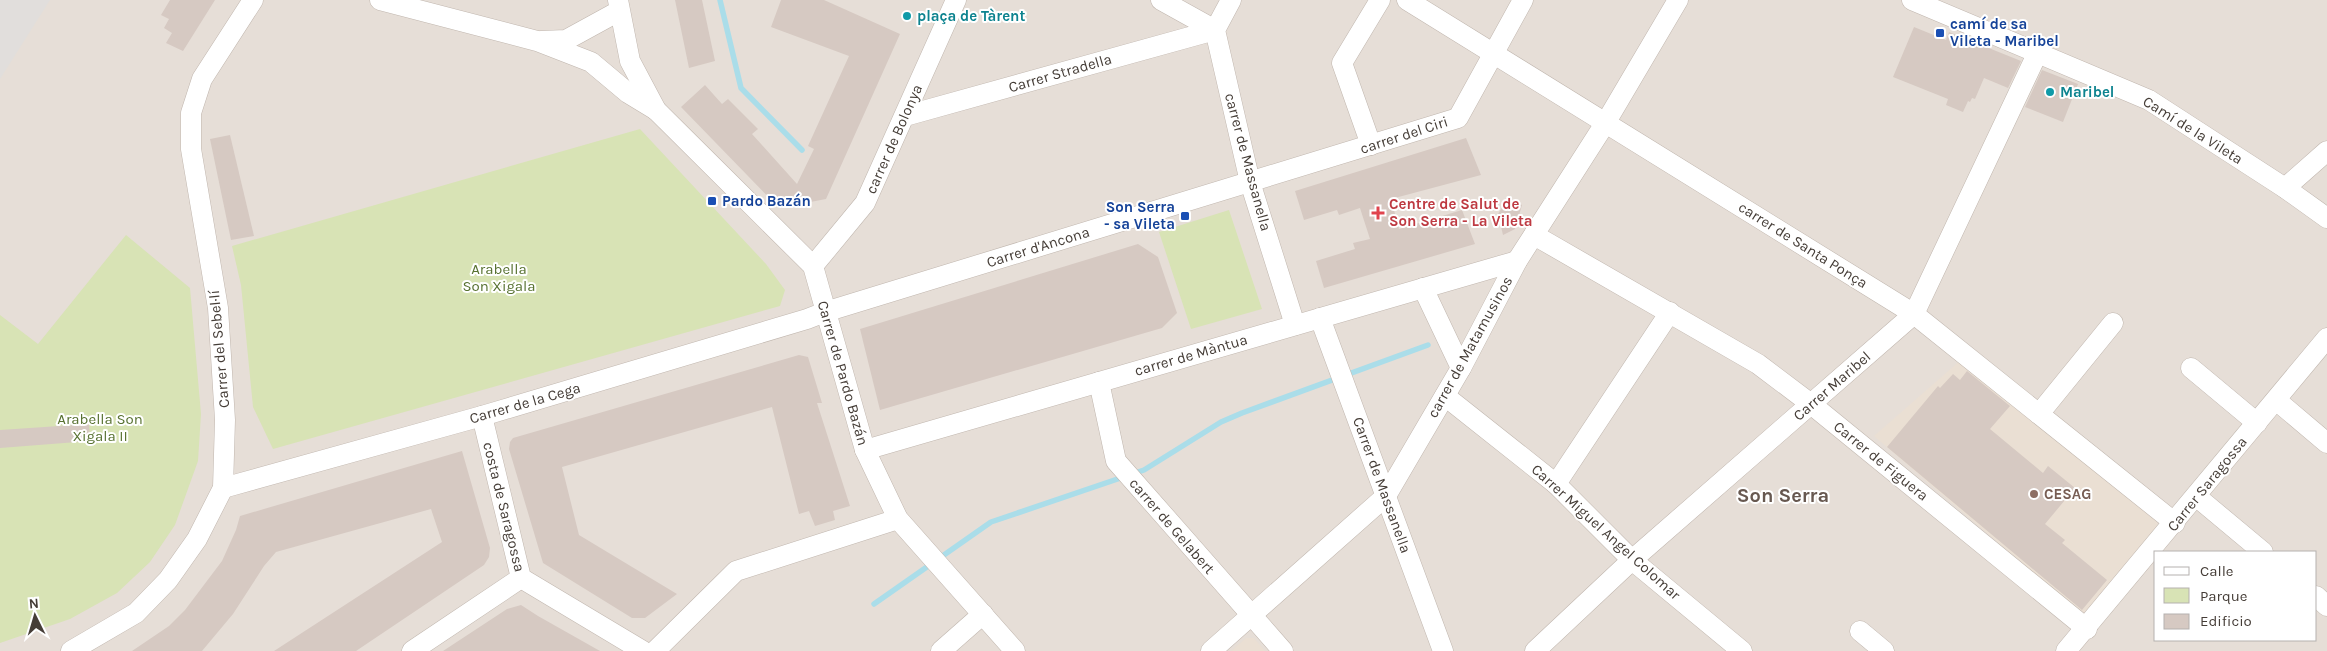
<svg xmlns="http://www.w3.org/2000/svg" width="2327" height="651" viewBox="0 0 2327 651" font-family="Karla,sans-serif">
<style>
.residential{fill:#e6ded7;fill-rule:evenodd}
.education{fill:#eadfd3}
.green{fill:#d8e3b5}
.parking{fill:#e1dedc}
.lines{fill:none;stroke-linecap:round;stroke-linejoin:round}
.stream{stroke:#aadde9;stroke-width:5.5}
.building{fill:#d6c9c2}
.minor-casing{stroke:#c0b6ae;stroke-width:21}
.minor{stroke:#fff;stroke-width:20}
.culture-dot{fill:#0f9aa8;stroke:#fff;stroke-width:2}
.transit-dot{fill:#1a4fb4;stroke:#fff;stroke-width:2}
.health-dot{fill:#e0444e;stroke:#fff;stroke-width:2}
.education-dot{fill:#8d6e63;stroke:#fff;stroke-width:2}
.labels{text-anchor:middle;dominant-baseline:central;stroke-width:4;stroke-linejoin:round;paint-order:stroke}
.culture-label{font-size:15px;font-weight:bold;fill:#0d838f;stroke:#fff;text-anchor:start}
.transit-label{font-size:15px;font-weight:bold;fill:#164399;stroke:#fff;text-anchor:start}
.street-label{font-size:15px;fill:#453d37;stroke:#fff}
.health-label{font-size:15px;font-weight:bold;fill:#be3a42;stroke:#fff;text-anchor:start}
.park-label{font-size:15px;fill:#577130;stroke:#fff}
.education-label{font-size:15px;font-weight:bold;fill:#785e54;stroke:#fff;text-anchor:start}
.district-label{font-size:20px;font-weight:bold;fill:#675850;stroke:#fff}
</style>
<rect width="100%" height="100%" fill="#f2ede8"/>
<path class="residential" d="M0,0H2327V651H0ZM2156,552H2316V640H2156Z"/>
<g class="education">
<polygon points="1962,359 2157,521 2158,531 2090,612 2080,613 1874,436"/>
<polygon points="1246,638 1254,638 1265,651 1231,651"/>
</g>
<g class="green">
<polygon points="640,129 766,264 785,290 780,306 273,449 253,407 241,285 232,246"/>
<polygon points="1229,210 1262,309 1191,329 1159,232"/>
<polygon points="126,235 190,288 201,414 198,461 175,525 150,562 117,593 70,619 0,643 0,315 38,344"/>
</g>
<polygon class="parking" points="0,0 50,0 0,79"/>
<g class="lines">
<g class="stream">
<polyline points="720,0 741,88 802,150"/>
<polyline points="874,604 991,522 1144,470 1221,422 1242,413 1428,345"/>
</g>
</g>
<g class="building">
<polygon points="170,0 215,0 183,51 166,43 172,33 164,28 169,19 161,15"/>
<polygon points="675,0 702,0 715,61 689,68"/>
<polygon points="781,0 824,0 900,34 826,199 779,208 681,107 705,85 722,104 728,99 758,129 752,134 797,184 814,149 808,146 849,56 771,27"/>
<polygon points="1914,27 1946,40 1949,32 2021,61 2008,88 1984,78 1975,99 1972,98 1970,102 1968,101 1963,112 1946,105 1948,99 1893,77"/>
<polygon points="2042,70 2078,84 2063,122 2025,107"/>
<polygon points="230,135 254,236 231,240 210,139"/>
<polygon points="1466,138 1481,175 1391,199 1399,229 1462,210 1475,244 1324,288 1316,261 1355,249 1353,243 1370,239 1360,208 1339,215 1337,210 1304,220 1295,191"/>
<polygon points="1508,198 1522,205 1515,229 1503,235 1498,214"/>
<polygon points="1138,244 1158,257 1177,313 1162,328 880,410 860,329"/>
<polygon points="799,355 808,357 822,403 817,403 850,506 833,511 835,520 815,526 809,511 799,514 772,407 562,467 579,535 677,594 645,618 632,618 543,563 509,449 510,442 513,438"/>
<polygon points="1967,371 2010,406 1990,429 2043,473 2048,466 2075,488 2045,524 2065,540 2062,543 2107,580 2082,610 1887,447 1938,386 1940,388 1953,374 1960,380"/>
<polygon points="89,424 90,441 0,448 0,430"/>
<polygon points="462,451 490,548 489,557 484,565 356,651 274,651 442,542 431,509 276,552 264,566 233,614 202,651 132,651 169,626 185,610 222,561 236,530 240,516"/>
<polygon points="521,605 538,616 600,651 443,651 507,609"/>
</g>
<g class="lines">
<defs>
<g id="minor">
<polyline points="380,0 537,41 591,62 628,93 656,110"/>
<polyline points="618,0 630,61 656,110 813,266 865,450 898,519 1015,651"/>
<polyline points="1161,0 1215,30"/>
<polyline points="1231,0 1215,30 1250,182 1295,325"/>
<polyline points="1407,0 1914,314 2175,523"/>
<polyline points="1912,0 2149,100 2285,188 2327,218"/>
<polyline points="541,41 566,40 619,11"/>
<polyline points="905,116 1215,30"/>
<polyline points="1371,145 1342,63 1380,0"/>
<polyline points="2285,188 2327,151"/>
<polyline points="1534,235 1758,364 1811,404 2087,629"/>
<polyline points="813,266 865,203 956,0"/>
<polyline points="1423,288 1461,368"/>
<polyline points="1320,318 1443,651"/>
<polyline points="2191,368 2257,423"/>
<polyline points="1099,382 1116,461 1283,651"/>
<polyline points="1445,396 1556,484 1632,560 1742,651"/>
<polyline points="2276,400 2327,443"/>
<polyline points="2039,414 2113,323"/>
<polyline points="482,416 521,578 643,651"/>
<polyline points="865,450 1517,261"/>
<polyline points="1556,484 1670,312"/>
<polyline points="223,488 482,416 807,319 825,312 1458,118 1523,0"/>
<polyline points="2197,497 2263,552"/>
<polyline points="2316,596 2327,606"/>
<polyline points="1860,631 1884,651"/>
<polyline points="71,651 136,613 168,580 197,539 223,488 225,420 218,308 191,149 191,113 202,79 253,0"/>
<polyline points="412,651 521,578"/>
<polyline points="655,651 736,571 898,519"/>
<polyline points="941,651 983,614"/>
<polyline points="1211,651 1386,496 1461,368 1517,261 1606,122 1678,0"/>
<polyline points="1535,651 1632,560 1914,314 2038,52"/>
<polyline points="2066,651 2327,338"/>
</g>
</defs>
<use href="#minor" class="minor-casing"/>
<use href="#minor" class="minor"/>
</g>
<g class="culture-dot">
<circle cx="907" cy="16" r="5"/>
<circle cx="2050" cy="92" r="5"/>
</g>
<g class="transit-dot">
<rect x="1935" y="28" width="10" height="10" rx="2.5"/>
<rect x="707" y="196" width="10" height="10" rx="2.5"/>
<rect x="1180" y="211" width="10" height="10" rx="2.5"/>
</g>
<path class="health-dot" d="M1375.5 205.5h5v5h5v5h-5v5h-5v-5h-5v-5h5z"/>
<circle class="education-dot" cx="2034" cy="494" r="5"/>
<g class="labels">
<g class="culture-label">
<text x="917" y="16">plaça de Tàrent</text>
<text x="2060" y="92">Maribel</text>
</g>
<g class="transit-label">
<text x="1950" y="24">camí de sa<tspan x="1950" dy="17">Vileta - Maribel</tspan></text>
<text x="722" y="201">Pardo Bazán</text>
<text x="1175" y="207" text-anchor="end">Son Serra<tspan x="1175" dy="17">- sa Vileta</tspan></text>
</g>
<g class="street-label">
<text transform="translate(1060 73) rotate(-16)">Carrer Stradella</text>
<text transform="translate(2193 130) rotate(32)">Camí de la Vileta</text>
<text transform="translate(1404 135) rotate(-18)">carrer del Ciri</text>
<text transform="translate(894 139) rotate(-66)">carrer de Bolonya</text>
<text transform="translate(1248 162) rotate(75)">carrer de Massanella</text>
<text transform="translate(1803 245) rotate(32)">carrer de Santa Ponça</text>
<text transform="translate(1038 247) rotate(-17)">Carrer d'Ancona</text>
<text transform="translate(1470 347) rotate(-61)">carrer de Matamusinos</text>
<text transform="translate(219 349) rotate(-95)">Carrer del Sebel·lí</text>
<text transform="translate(1191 355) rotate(-16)">carrer de Màntua</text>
<text transform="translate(843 373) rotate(74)">Carrer de Pardo Bazán</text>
<text transform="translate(1832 386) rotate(-41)">Carrer Maribel</text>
<text transform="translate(525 403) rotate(-16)">Carrer de la Cega</text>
<text transform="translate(1881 461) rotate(39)">Carrer de Figuera</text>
<text transform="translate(2207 484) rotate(-51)">Carrer Saragossa</text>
<text transform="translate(1382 485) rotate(70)">Carrer de Massanella</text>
<text transform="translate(504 507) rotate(76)">costa de Saragossa</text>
<text transform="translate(1172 526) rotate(49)">carrer de Gelabert</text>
<text transform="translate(1606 532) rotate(42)">Carrer Miguel Angel Colomar</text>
</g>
<g class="health-label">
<text x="1389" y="204">Centre de Salut de<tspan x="1389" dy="17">Son Serra - La Vileta</tspan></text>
</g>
<g class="park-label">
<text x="499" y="269">Arabella<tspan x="499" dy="17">Son Xigala</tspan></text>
<text x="100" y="419">Arabella Son<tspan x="100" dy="17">Xigala II</tspan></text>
</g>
<g class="education-label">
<text x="2044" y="494">CESAG</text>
</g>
<g class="district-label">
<text x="1783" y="495">Son Serra</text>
</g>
</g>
<rect x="2154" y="551" width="162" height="90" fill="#ffffff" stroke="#b5b1af"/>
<rect x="2164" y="567" width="25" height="8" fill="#ffffff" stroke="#b5b1af"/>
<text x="2200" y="576" font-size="15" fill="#453d37">Calle</text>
<rect x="2164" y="588" width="25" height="15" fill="#d8e3b5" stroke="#b5b1af"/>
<text x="2200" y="601" font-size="15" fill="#453d37">Parque</text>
<rect x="2164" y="614" width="25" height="15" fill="#d6c9c2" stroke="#b5b1af"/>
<text x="2200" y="626" font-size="15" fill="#453d37">Edificio</text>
<g transform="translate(35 616) rotate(355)" stroke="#ffffff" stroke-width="4" paint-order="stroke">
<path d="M0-4L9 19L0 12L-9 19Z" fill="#453d37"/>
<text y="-8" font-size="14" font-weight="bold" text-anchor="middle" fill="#453d37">N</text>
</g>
</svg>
